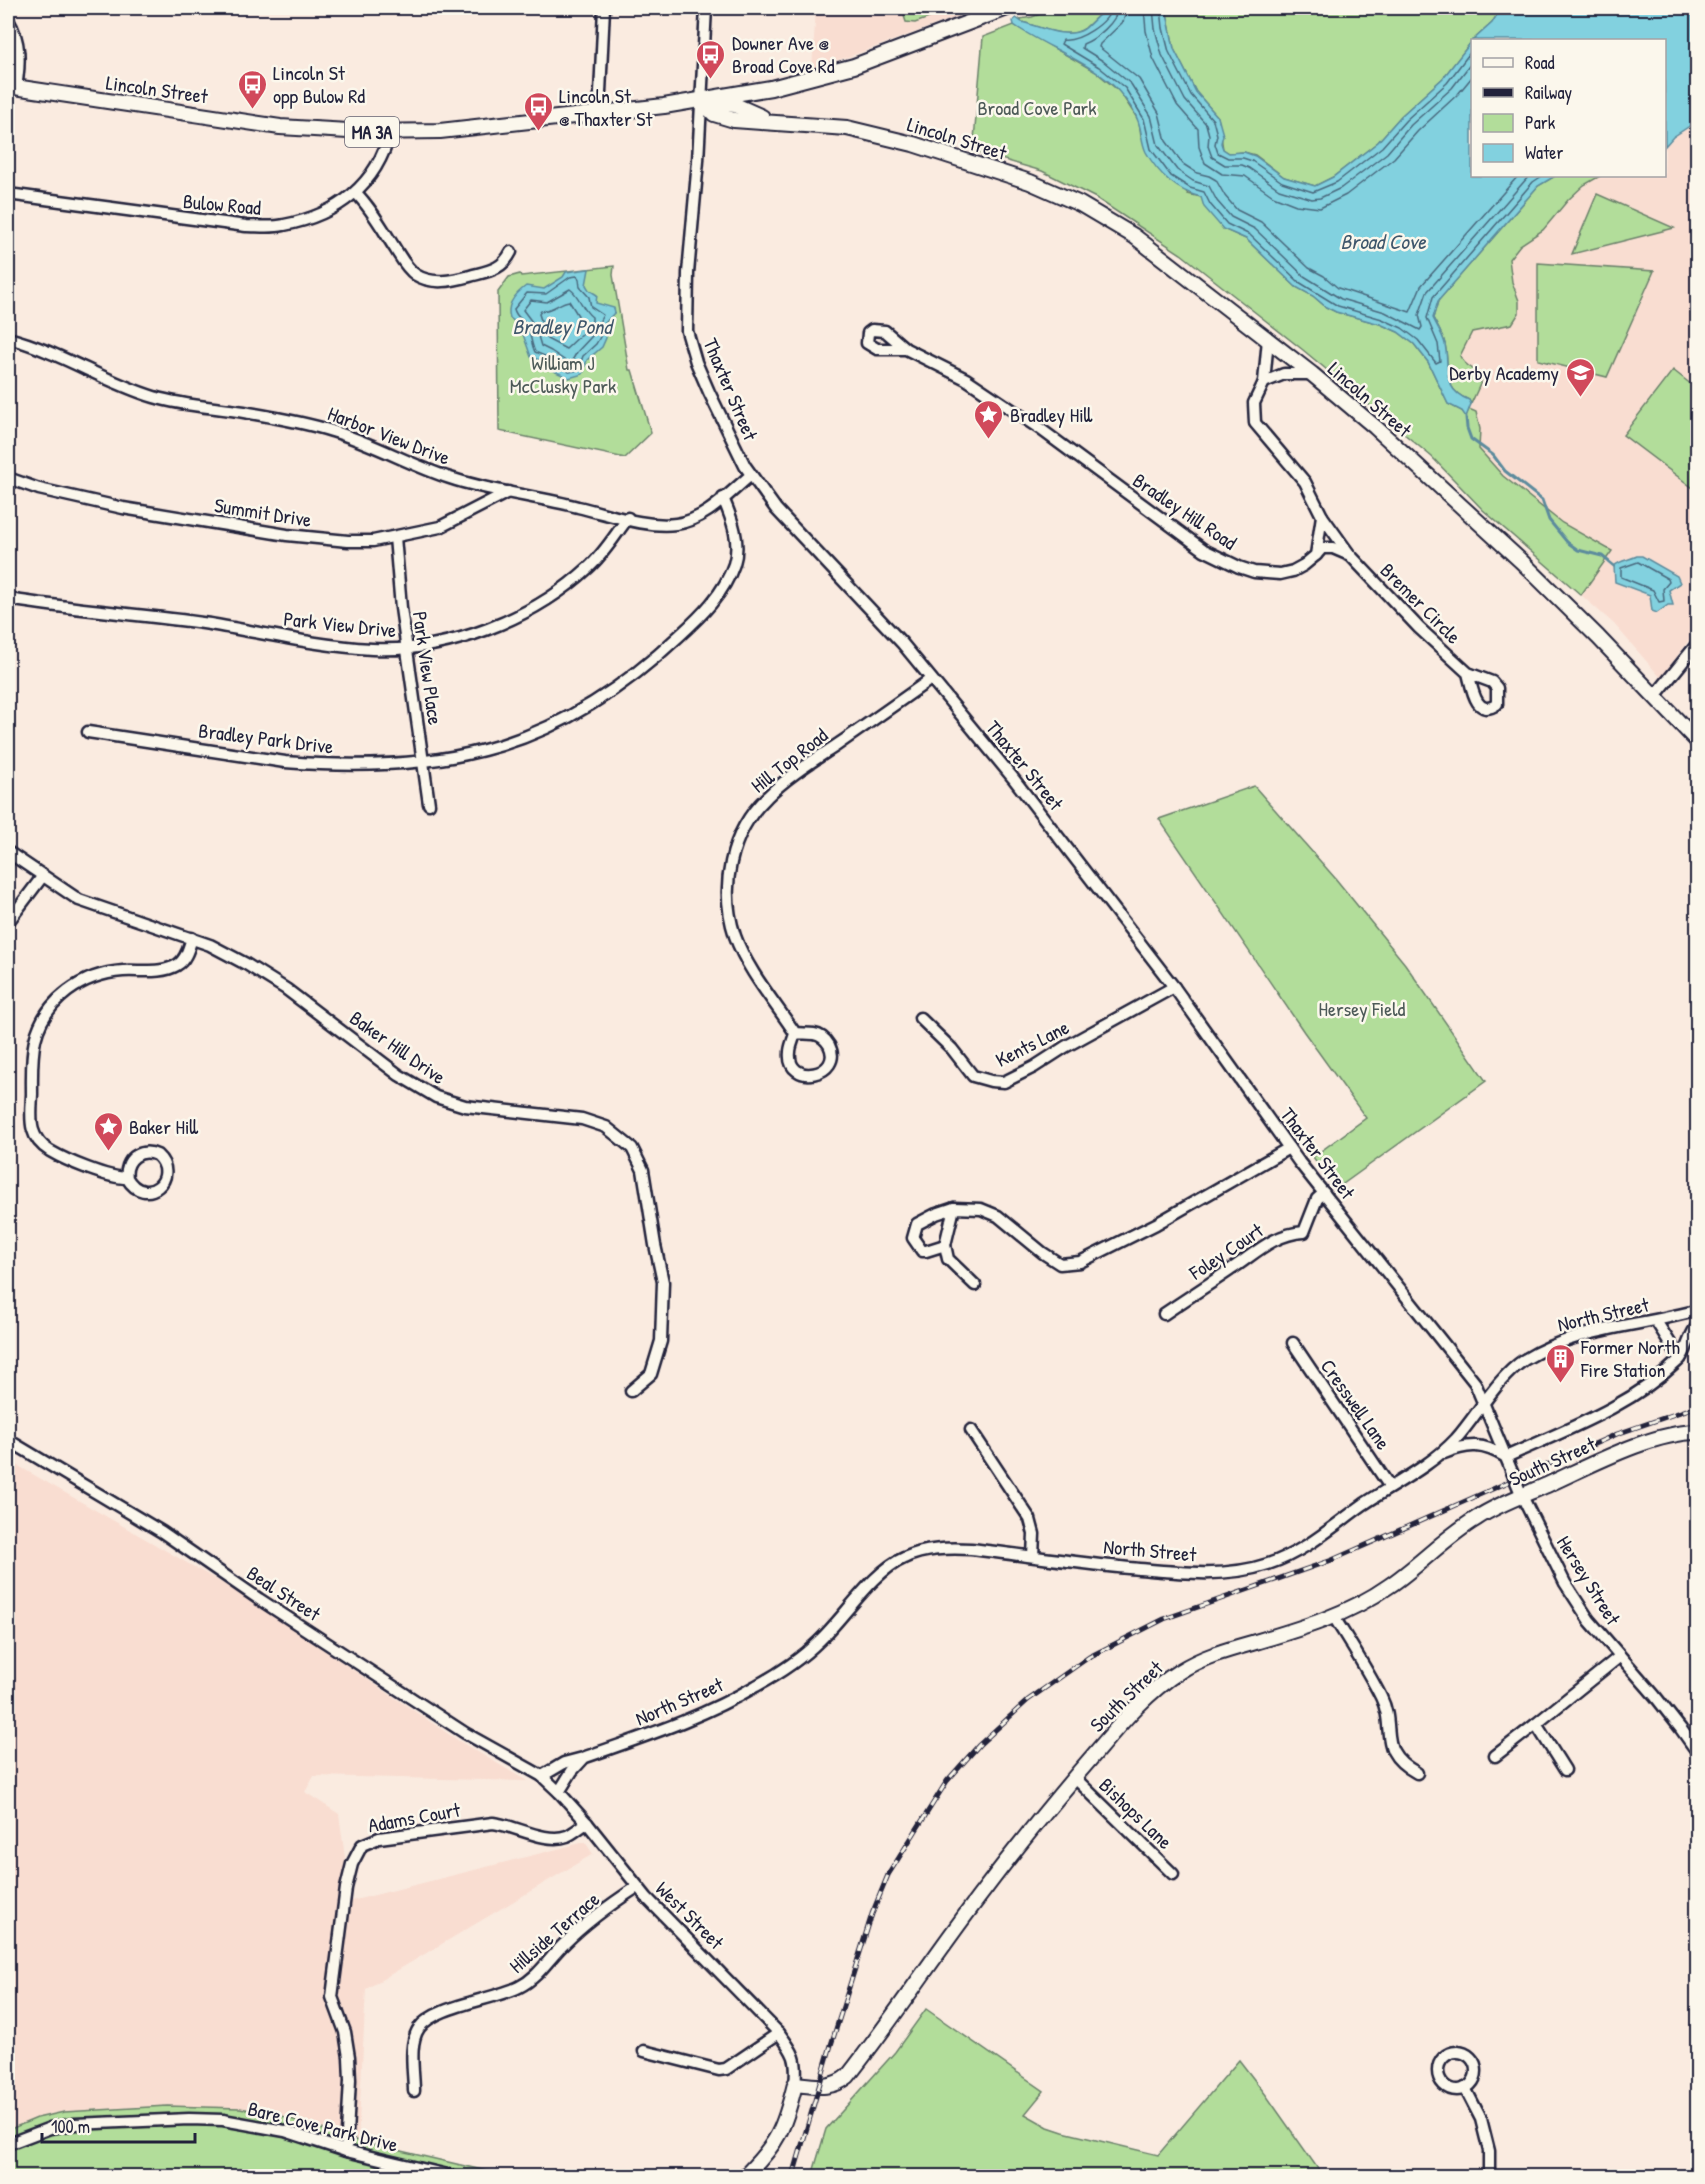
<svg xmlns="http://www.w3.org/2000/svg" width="1705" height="2184" viewBox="0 0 1705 2184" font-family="'Patrick Hand',sans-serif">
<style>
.built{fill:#f9ddd1}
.green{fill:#b2dd9a;stroke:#6a806a;stroke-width:1.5}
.water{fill:#82d1df;stroke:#5c8b9d;stroke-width:1.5}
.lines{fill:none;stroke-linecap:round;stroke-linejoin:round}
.shore{stroke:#48687d;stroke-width:1.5}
.stream{stroke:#5c8b9d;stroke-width:3}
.minor-casing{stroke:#22223b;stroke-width:15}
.major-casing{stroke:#22223b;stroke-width:18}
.minor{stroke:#fbf7ec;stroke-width:10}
.major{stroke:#fbf7ec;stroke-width:14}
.rail-casing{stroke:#22223b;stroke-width:5}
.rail{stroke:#fbf7ec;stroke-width:3;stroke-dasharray:9;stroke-linecap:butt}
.labels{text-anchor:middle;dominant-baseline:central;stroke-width:5;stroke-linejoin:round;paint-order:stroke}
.shield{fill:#fbf7ec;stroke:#636270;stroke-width:1.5}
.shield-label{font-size:18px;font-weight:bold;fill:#22223b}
.poi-label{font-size:20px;fill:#22223b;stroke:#fbf7ec;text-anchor:start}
.street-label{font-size:20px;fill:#22223b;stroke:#fbf7ec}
.park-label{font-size:20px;fill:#4d5a58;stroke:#fbf7ec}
.water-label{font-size:21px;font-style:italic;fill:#3f576c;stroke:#fbf7ec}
</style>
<rect width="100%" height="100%" fill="#faebe0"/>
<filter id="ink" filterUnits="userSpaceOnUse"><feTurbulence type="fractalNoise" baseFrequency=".0167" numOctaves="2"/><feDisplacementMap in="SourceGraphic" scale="12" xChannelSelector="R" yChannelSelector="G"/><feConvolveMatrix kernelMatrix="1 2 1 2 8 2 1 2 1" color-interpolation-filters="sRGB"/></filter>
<g filter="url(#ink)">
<g class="built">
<polygon points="816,8 981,8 851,56 812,68"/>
<polygon points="1697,121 1697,629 1661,678 1614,624 1581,595 1612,551 1562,523 1503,476 1479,449 1480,429 1476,412 1469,409 1471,404 1433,318 1555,176 1664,176 1665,146 1673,137"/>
<polygon points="8,1460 236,1591 459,1741 527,1781 314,1776 305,1792 339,1814 351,1901 585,1842 593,1854 366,1989 358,2141 282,2116 239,2108 167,2106 37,2118 8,2130"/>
</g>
<g class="green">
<polygon points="906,8 956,8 915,23 906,22 904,16"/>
<path d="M1055,8H1110C1100,11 1094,21 1085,28C1067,41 1041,27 1022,22L1020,19L1032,17Z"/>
<polygon points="1166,8 1501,8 1492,23 1472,41 1443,78 1401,116 1378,142 1333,177 1315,186 1284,177 1255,155 1244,152 1229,153 1223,149 1218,117 1196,92 1174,49"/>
<polygon points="1014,25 1096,72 1120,92 1139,121 1141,136 1188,194 1201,197 1223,229 1246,239 1296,287 1313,296 1326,307 1336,312 1380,324 1398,332 1414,344 1428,362 1448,404 1462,411 1466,416 1469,409 1476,412 1480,429 1479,449 1503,476 1562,523 1612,551 1581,595 1483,510 1432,457 1303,350 1181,254 1096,198 1042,171 973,151 983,37"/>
<path d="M1555,176H1600L1584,185L1568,200L1543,230L1520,245L1509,259L1512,282L1519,301V313L1512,324L1472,332L1460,356C1466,369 1477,367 1482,380L1471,404L1469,400C1441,389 1450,368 1445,344C1443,335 1437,326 1433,318L1438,301L1538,186Z"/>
<polygon points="1597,194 1674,228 1572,254"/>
<polygon points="1538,263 1654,271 1607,377 1538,360"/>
<polygon points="614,266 613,275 629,370 632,370 651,433 625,458 499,431 498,292 509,277 520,274 521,276"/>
<polygon points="1673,370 1697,389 1697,491 1623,435"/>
<polygon points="1254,786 1335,878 1405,964 1486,1081 1336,1189 1313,1157 1366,1118 1304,1032 1159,819"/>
<polygon points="926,2009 1044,2091 1025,2114 1048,2127 1063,2132 1158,2155 1239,2060 1266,2095 1323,2176 812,2176 826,2129 895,2052"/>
<polygon points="167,2106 240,2108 282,2116 358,2141 508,2176 8,2176 8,2130 37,2118 64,2112"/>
</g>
<g class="water">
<path d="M1110,8H1166L1174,49L1196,92L1218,117L1223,135L1221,143L1223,149L1229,153L1244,152L1255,156L1284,177L1315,186L1333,177L1378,142L1401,116L1443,78L1472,41L1492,23L1501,8H1697V121L1673,137L1665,146L1664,40H1472V176H1555L1538,186L1438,301L1433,318C1437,326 1443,335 1445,344C1450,369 1441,389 1469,400L1471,404L1466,417L1462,411L1448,404L1428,362L1414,344L1398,332L1380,324L1336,312L1326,307L1313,296L1296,287L1246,239L1223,229L1204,207L1201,197C1177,191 1158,174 1146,152C1141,142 1142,131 1138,121C1135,112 1127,101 1121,94C1100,66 1043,46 1014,25L1013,21L1016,18L1022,22C1041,27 1066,40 1084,29C1093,22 1099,12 1110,8Z"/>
<path d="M589,269L586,285L589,290L597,295L596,303L614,308L615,312L605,323L606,338L602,347L587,360L583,374L569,378L556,372L544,362L531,357L520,326L510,318C506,305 515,294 526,286L544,289L563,277L566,272Z"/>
<path d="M1637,556H1642L1677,576L1680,583L1669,590L1673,605H1668L1657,613L1652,611L1650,595L1615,582L1614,566C1620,560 1629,560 1637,556Z"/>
</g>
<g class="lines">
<g class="shore">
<path d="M1111,8C1109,23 1078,42 1063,40L1061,44L1099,67L1125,88L1144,119L1151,149L1171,176L1190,188L1204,192L1210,204L1227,224L1250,235L1299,282L1338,306L1382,319L1402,328L1418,340L1436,363L1440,361L1438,344L1427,318L1433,297L1533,182L1542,176"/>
<path d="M1118,8C1117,22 1096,39 1083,44L1082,48L1103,61L1131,84L1151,116L1158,145L1177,170L1193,181L1209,186L1217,201L1231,217L1255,229L1304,276L1341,299L1385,312L1420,330L1422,327L1419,315L1427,292L1529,176"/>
<polyline points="1127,8 1123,22 1100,44 1099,47 1139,79 1159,113 1166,141 1183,164 1197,173 1209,176 1216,180 1225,196 1237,210 1261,222 1309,268 1324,276 1338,288 1410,312 1421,286 1518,176"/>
<polyline points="1144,8 1146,31 1153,58 1177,105 1198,129 1199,147 1205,163 1222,174 1245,176 1273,196 1296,205 1320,208 1346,195 1394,158 1418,131 1458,94 1472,77"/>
<polyline points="1153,8 1155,29 1162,55 1185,100 1206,124 1209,135 1208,146 1212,157 1225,165 1242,165 1249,168 1279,189 1312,199 1320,198 1341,188 1387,153 1411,125 1452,88 1472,62"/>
<polyline points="1161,8 1163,28 1169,52 1191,95 1213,120 1217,135 1215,144 1218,153 1228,158 1243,158 1252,161 1282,182 1313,192 1337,182 1382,147 1406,120 1447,83 1472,50"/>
<path d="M577,276L579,279L580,287L589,297L591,307L603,315L599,322L600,337L596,344L583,356L578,370L569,372L547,357L535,352C531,344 531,334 527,326C523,319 516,318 514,309L527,293L546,294L570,277Z"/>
<path d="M570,289C580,296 582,310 592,317V336L577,352L570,364L551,351L541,346L535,326L523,310L531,300L547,302Z"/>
<path d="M569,301L582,322L583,333L566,349L547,339L539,314L541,311C553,311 560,302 569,301Z"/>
<polygon points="1638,562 1668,579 1669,582 1663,589 1664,601 1659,602 1653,590 1621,577 1621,568"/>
</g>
<polyline class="stream" points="1466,417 1467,428 1471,439 1493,455 1505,471 1542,500 1549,520 1567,542 1578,550 1602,556 1614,566"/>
<defs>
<g id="minor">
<polyline points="706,8 698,161 688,273 687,331 696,362 709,392 745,466 776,509 902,643 1013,778 1174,987 1299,1162 1475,1383 1522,1496 1565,1583 1589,1620 1655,1696 1681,1729 1698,1753"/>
<path d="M8,20C21,41 20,64 16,87"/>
<polyline points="599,114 604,8"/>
<path d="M356,193C372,209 383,230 396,250C401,258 407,269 416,275C432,285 452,281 470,276C488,271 502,270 511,252"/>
<path d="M8,194L246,226C258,226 272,228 284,225C337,215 377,185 390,132"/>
<path d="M8,338C59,351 104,382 154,397C184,406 214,407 244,412C273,417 304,422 332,431C373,443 410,465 450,478C492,492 536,496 578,507C609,514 645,528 676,524C706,520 729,493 751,475"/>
<polyline points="906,349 885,331 872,330 868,333 867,343 877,349 906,349 966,379 1039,428 1204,550 1239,567 1254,572 1280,574 1293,571 1304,565 1316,555 1322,516 1305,482 1255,423 1254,403 1264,382 1268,339"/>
<polyline points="1264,382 1284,374 1312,374"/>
<polyline points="8,478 39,489 123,508 287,535 348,541 373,541 440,527 508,492"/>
<path d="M1322,516L1350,555L1419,628L1468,673L1492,682L1497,688V704C1476,719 1472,688 1468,673"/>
<polyline points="395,537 401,608 429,804"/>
<polyline points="1316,555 1322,548 1333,548 1347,554"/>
<path d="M8,599C75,610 143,614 210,624C264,633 317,646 372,649C447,653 533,619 588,568C604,554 615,535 628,518"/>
<polyline points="1655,696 1698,643"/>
<path d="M88,732L285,762C350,767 420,767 484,750C558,731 624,688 679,636C701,616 724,594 734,564C741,542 732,519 723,498"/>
<polyline points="8,852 79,900 210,945 246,964 286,989 399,1075 436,1097 465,1106 582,1119 606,1127 632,1148 643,1170 655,1245 663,1282 661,1341 651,1374 631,1391"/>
<polyline points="8,922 42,877"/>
<polyline points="920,1018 952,1049 973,1076 991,1081 1004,1082 1034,1067 1065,1047 1174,987"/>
<path d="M795,1033C801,1034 808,1033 814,1034C821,1035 826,1040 829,1045C845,1076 786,1088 790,1052C790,1046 794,1039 795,1033C776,1004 747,970 735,936C719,888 730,832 767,797C788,776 813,761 837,745C869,723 900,701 931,679"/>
<path d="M127,1178C124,1160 140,1147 157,1155C182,1178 145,1209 127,1178C108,1178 67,1161 50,1151C27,1137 31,1118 32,1094C32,1076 31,1058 35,1040C45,999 83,974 123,971C140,970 162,974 177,965C186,960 189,947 192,938"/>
<polyline points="945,1245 954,1208"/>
<polyline points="975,1285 948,1259 945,1245 926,1251 922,1251 913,1238 917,1224 936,1214 954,1208 981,1209 998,1216 1043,1253 1060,1264 1080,1262 1156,1224 1289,1148"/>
<path d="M1164,1314C1186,1299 1208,1285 1230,1270C1255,1254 1273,1234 1304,1232L1317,1199L1324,1193"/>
<polyline points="1656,1321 1680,1359"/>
<polyline points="1293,1343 1390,1487"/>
<polyline points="971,1430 1030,1519 1034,1534 1033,1556"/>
<path d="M8,1440L162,1532L259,1599L465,1733L542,1776L559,1792L587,1823L647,1898L779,2033C794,2053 798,2059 795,2084"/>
<path d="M1444,1453C1469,1443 1483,1443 1506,1457C1565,1430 1630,1407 1678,1361C1688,1352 1688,1335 1698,1325"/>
<path d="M1334,1617C1350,1643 1367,1669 1381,1697C1397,1729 1375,1750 1417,1773"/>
<polyline points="1495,1756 1536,1724"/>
<polyline points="1565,1770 1536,1724 1619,1657"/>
<path d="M542,1776L564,1763L583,1758C642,1737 702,1718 756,1686C778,1674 801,1659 819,1641C844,1618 873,1571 904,1558C925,1548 948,1548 971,1549C1023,1555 1076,1563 1129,1568C1174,1572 1224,1579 1268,1564C1305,1552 1333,1526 1364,1504C1394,1484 1431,1466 1456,1439C1478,1414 1497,1378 1524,1360C1577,1327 1639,1327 1698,1310"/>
<polyline points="1075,1778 1173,1874"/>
<polyline points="559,1792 572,1771 583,1759"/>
<polyline points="644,2051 719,2070 726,2069 779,2033"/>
<circle cx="1457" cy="2071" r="19"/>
<polyline points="1465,2088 1481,2119 1489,2151 1489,2176"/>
<path d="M414,2091C414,2073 408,2044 419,2028C434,2006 493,2000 519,1987C539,1977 549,1958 565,1943C587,1921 611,1904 637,1887"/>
<polyline points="8,2144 50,2128 75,2124 189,2119 223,2120 285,2131 346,2151 452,2176"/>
<path d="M346,2151L350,2080L349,2057L345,2032L332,1997L346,1888L352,1864L362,1845L379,1838L493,1823C514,1825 546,1844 567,1836C574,1833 580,1827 587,1823"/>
</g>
<g id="major">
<polyline points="8,86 280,127 365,132 440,131 664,106 771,88 854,66 1007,8"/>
<polyline points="701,101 714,114 734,120 847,128 913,144 1030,182 1080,204 1134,236 1312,374 1375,427 1521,561 1598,637 1698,742"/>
<polyline points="715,103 735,105 762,117"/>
<path d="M745,2176C778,2143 784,2129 795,2084C815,2086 831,2090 848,2076C896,2015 938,1950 985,1889C1015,1849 1047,1810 1079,1772C1110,1737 1140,1696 1180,1671C1202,1657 1227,1650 1252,1643C1300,1629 1348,1615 1389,1586C1420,1565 1445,1537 1477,1518C1498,1504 1524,1495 1547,1485C1589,1466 1652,1432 1698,1432"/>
</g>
</defs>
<use href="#minor" class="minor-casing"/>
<use href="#major" class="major-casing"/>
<use href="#minor" class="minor"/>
<use href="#major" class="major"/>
<defs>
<polyline id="rail" points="793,2176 831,2045 872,1914 888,1875 947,1781 979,1745 1028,1700 1089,1657 1164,1619 1332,1560 1617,1434 1698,1406"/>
</defs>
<use href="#rail" class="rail-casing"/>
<use href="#rail" class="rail"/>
</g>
</g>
<defs>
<symbol id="bus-pin" viewBox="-11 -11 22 30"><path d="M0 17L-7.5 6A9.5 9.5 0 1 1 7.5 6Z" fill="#d1495b" stroke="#fbf7ec"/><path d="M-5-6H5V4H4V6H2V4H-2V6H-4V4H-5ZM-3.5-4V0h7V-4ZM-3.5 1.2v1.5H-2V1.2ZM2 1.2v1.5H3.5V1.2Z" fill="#fff"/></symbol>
<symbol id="school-pin" viewBox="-11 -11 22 30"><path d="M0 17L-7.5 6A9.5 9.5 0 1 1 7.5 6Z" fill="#d1495b" stroke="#fbf7ec"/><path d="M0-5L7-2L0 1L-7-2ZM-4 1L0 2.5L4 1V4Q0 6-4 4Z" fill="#fff"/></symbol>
<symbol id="sight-pin" viewBox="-11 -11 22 30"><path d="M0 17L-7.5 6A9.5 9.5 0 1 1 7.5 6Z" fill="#d1495b" stroke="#fbf7ec"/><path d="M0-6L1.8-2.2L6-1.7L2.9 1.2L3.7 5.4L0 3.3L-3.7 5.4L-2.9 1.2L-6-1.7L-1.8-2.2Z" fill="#fff"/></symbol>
<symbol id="building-pin" viewBox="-11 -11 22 30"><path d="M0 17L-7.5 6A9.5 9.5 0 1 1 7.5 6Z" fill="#d1495b" stroke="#fbf7ec"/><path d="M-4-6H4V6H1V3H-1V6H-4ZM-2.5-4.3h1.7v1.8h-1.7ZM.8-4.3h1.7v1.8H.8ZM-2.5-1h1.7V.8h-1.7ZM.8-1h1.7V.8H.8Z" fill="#fff"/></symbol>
</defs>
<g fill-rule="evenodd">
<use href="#bus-pin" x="694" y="38" width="33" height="45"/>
<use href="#bus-pin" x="236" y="68" width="33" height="45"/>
<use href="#bus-pin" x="522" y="90" width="33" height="45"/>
<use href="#school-pin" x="1564" y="356" width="33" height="45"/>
<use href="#sight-pin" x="972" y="398" width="33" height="45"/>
<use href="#sight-pin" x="92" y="1110" width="33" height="45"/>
<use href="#building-pin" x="1544" y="1342" width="33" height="45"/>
</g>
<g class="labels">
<rect class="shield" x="345" y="117" width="54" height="30" rx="4.5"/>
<g class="shield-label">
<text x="372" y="132">MA 3A</text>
</g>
<g class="poi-label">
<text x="732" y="42">Downer Ave @<tspan x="732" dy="23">Broad Cove Rd</tspan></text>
<text x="273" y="72">Lincoln St<tspan x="273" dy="23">opp Bulow Rd</tspan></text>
<text x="559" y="95">Lincoln St<tspan x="559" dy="23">@ Thaxter St</tspan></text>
<text x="1559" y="372" text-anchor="end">Derby Academy</text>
<text x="1010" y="414">Bradley Hill</text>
<text x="129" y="1126">Baker Hill</text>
<text x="1581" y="1346">Former North<tspan x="1581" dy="23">Fire Station</tspan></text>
</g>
<g class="street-label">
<text transform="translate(157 89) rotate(8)">Lincoln Street</text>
<text transform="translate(957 138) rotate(17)">Lincoln Street</text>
<text transform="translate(222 204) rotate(5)">Bulow Road</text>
<text transform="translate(731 389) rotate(67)">Thaxter Street</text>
<text transform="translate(1370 399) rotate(41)">Lincoln Street</text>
<text transform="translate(389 435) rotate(21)">Harbor View Drive</text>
<text transform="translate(1185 511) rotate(34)">Bradley Hill Road</text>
<text transform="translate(263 512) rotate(9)">Summit Drive</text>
<text transform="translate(1421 603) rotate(45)">Bremer Circle</text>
<text transform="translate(340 624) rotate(6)">Park View Drive</text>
<text transform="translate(428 668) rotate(82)">Park View Place</text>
<text transform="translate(266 738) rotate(7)">Bradley Park Drive</text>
<text transform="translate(789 760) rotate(-38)">Hill Top Road</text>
<text transform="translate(1025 765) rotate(51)">Thaxter Street</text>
<text transform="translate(1032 1043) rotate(-27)">Kents Lane</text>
<text transform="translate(398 1047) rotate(35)">Baker Hill Drive</text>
<text transform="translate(1318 1153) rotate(53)">Thaxter Street</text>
<text transform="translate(1226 1251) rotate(-34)">Foley Court</text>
<text transform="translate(1603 1314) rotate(-13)">North Street</text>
<text transform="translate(1356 1404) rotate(55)">Cresswell Lane</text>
<text transform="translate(1552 1461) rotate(-24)">South Street</text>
<text transform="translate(1150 1550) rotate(5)">North Street</text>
<text transform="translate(1589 1580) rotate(58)">Hersey Street</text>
<text transform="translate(284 1593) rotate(33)">Beal Street</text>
<text transform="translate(1126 1696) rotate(-44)">South Street</text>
<text transform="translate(679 1701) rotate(-23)">North Street</text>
<text transform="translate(1136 1813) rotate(44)">Bishops Lane</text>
<text transform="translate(414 1817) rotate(-10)">Adams Court</text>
<text transform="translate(690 1915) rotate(45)">West Street</text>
<text transform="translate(554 1932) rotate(-41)">Hillside Terrace</text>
<text transform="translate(323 2126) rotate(14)">Bare Cove Park Drive</text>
</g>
<g class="park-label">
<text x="1037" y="107">Broad Cove Park</text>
<text x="563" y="362">William J<tspan x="563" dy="23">McClusky Park</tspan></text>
<text x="1362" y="1008">Hersey Field</text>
</g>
<g class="water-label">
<text x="1383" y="241">Broad Cove</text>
<text x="562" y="326">Bradley Pond</text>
</g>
</g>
<rect width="1705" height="2184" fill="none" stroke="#fbf7ec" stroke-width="30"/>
<rect x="15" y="15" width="1675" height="2154" fill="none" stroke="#22223b" stroke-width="2" filter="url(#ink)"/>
<rect x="1471" y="39" width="195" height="138" fill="#fbf7ec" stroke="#a4a2a5" stroke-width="1.5"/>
<rect x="1483" y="58" width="30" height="9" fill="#fbf7ec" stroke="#a4a2a5" stroke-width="1.5"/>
<text x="1525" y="69" font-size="18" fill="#22223b">Road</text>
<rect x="1483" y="88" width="30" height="9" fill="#22223b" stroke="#a4a2a5" stroke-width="1.5"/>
<text x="1525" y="99" font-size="18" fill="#22223b">Railway</text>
<rect x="1483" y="114" width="30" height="18" fill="#b2dd9a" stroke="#a4a2a5" stroke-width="1.5"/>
<text x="1525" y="129" font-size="18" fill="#22223b">Park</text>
<rect x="1483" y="144" width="30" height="18" fill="#82d1df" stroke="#a4a2a5" stroke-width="1.5"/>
<text x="1525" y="159" font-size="18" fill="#22223b">Water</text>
<path d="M42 2133v9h153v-9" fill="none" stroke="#22223b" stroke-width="3"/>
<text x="51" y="2133" font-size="18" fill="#22223b" stroke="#fbf7ec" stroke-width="4.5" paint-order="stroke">100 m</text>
</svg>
